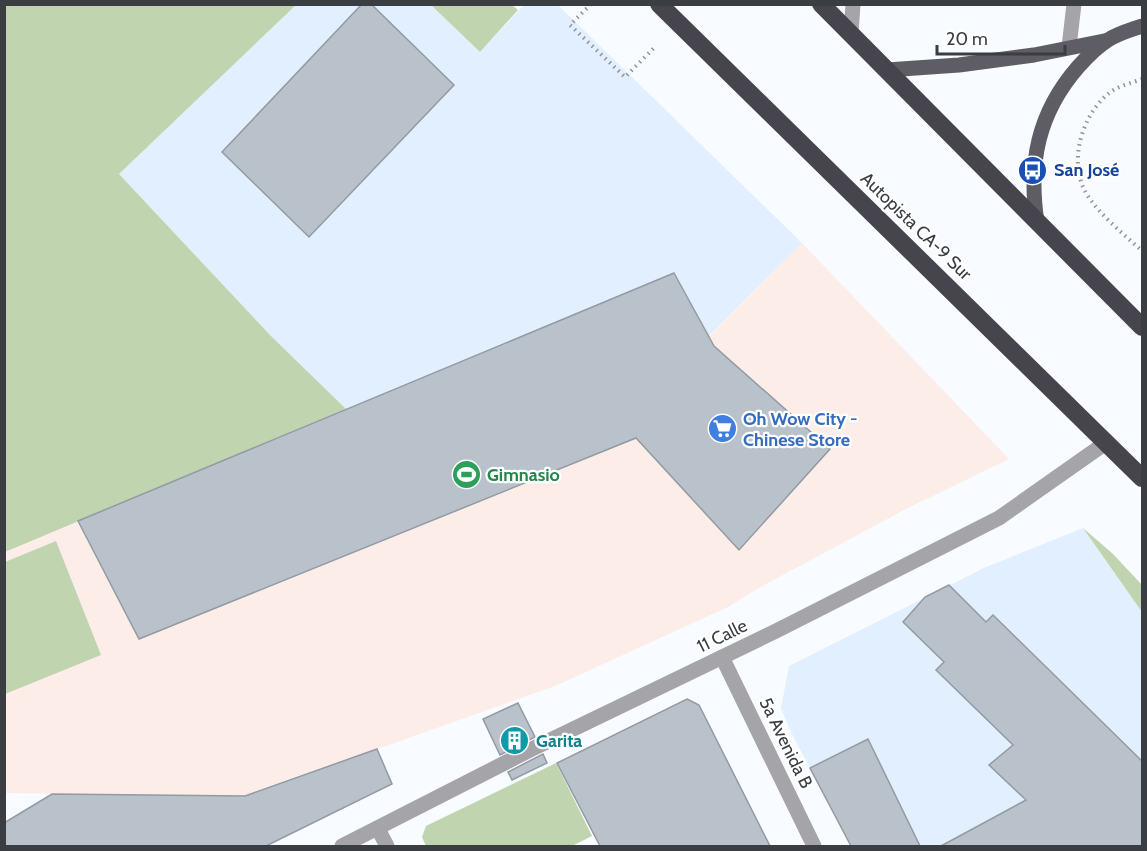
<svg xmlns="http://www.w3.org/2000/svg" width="1147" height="851" viewBox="0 0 1147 851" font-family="Cabin,sans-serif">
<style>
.commercial{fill:#fcede8}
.built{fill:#e2efff}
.green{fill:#c1d4b0}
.building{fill:#b9c1ca;stroke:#929aa2;stroke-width:1.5}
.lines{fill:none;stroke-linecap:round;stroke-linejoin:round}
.path{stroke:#919498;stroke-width:4;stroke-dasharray:1.5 4.5;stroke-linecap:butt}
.minor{stroke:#a4a4a9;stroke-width:15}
.major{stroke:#5e5d65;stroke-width:15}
.highway{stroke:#46454e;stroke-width:18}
.labels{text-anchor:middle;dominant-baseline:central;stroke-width:4.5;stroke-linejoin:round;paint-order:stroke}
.transit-label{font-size:18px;font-weight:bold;fill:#164399;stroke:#fff;text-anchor:start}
.street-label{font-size:18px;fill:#3a3d41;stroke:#fff}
.shop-label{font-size:18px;font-weight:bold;fill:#366cbe;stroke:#fff;text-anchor:start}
.leisure-label{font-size:18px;font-weight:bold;fill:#27864d;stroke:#fff;text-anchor:start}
.culture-label{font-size:18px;font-weight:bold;fill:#0d838f;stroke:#fff;text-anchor:start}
</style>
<rect width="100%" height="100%" fill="#f8fbff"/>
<polygon class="commercial" points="802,243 1009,459 904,510 757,589 728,607 555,686 245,796 5,793 5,552 674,273 710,336"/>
<g class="built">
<polygon points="296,5 431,5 480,52 524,5 558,5 802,243 709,336 674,273 346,409 270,335 119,174"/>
<polygon points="1083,528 1142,612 1142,846 851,846 791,732 781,708 789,666 984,568"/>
</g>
<g class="green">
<polygon points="5,4 296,5 119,174 270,335 346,409 5,552"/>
<polygon points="431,5 512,5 518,10 480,52"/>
<polygon points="1083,528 1113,554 1142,585 1142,612"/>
<polygon points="56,541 101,655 5,694 5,562"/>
<polygon points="556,763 592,836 572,846 426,846 422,837 426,826"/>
</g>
<g class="building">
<polygon points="362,4 371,4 454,85 309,237 222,152"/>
<polygon points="674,273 714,346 830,449 739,550 636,438 139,639 78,521"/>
<polygon points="949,585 986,622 993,615 1143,762 1143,846 941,846 1026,800 989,765 1013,745 936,670 944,662 903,622 925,597"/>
<polygon points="687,699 699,705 770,846 600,846 557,763"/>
<polygon points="518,703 535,737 500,755 483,719"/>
<polygon points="868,739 920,846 851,846 810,768"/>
<polygon points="377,749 392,784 266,846 4,846 4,823 52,794 245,796"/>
<polygon points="543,754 547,763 512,780 508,772"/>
</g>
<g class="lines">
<g class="path">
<polyline points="591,4 570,25 625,77 656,46"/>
<path d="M1142,79C1132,83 1117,86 1108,94C1083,115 1070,156 1083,187C1093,210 1124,234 1142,251"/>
</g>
<g class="minor">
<polyline points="851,34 853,4"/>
<polyline points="1069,47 1074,4"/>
<polyline points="722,657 814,846"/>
<polyline points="378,829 387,846"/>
<polyline points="342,846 534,748 776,631 999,518 1107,442"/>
</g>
<g class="major">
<polyline points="887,70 959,65 1034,55 1104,41"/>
<path d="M1037,222C1028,163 1038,113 1078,67C1087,57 1096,47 1108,40C1119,33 1131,30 1142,26"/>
</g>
<g class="highway">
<polyline points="659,4 1142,478"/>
<polyline points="821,4 1142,327"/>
</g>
</g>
<defs>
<symbol id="bus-disc" viewBox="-11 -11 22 22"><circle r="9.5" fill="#1a4fb4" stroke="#fff"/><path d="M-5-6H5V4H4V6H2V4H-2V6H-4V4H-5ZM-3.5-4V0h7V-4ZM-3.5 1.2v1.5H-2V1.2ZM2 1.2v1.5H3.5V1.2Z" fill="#fff"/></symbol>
<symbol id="supermarket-disc" viewBox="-11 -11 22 22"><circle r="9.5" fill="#3f7fe0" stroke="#fff"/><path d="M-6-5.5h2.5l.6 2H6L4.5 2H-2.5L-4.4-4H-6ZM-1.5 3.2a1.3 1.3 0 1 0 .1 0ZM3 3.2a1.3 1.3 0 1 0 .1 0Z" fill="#fff"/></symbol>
<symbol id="stadium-disc" viewBox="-11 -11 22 22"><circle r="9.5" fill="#2e9e5b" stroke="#fff"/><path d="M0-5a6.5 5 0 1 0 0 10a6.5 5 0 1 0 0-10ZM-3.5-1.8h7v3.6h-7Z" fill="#fff"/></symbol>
<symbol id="building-disc" viewBox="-11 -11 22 22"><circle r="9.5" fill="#0f9aa8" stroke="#fff"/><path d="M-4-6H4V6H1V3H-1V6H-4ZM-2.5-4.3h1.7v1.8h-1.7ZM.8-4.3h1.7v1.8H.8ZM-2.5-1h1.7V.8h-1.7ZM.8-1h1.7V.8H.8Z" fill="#fff"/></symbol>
</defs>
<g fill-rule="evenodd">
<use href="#bus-disc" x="1016" y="154" width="33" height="33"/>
<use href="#supermarket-disc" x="706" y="412" width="33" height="33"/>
<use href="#stadium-disc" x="450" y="458" width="33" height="33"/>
<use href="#building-disc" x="498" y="724" width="33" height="33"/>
</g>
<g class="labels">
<g class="transit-label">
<text x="1054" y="170">San José</text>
</g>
<g class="street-label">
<text transform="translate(916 226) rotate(44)">Autopista CA-9 Sur</text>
<text transform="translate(722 636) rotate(-26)">11 Calle</text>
<text transform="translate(786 743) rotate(64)">5a Avenida B</text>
</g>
<g class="shop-label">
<text x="743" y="419">Oh Wow City -<tspan x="743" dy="21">Chinese Store</tspan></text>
</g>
<g class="leisure-label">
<text x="487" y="475">Gimnasio</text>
</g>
<g class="culture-label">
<text x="536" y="741">Garita</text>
</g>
</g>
<rect width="1147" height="851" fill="none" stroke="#3a3d41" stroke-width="12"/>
<path d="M937 45v9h128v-9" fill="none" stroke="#3a3d41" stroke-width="3"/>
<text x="946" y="45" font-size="18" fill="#3a3d41" stroke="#ffffff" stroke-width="4.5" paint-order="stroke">20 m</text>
</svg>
